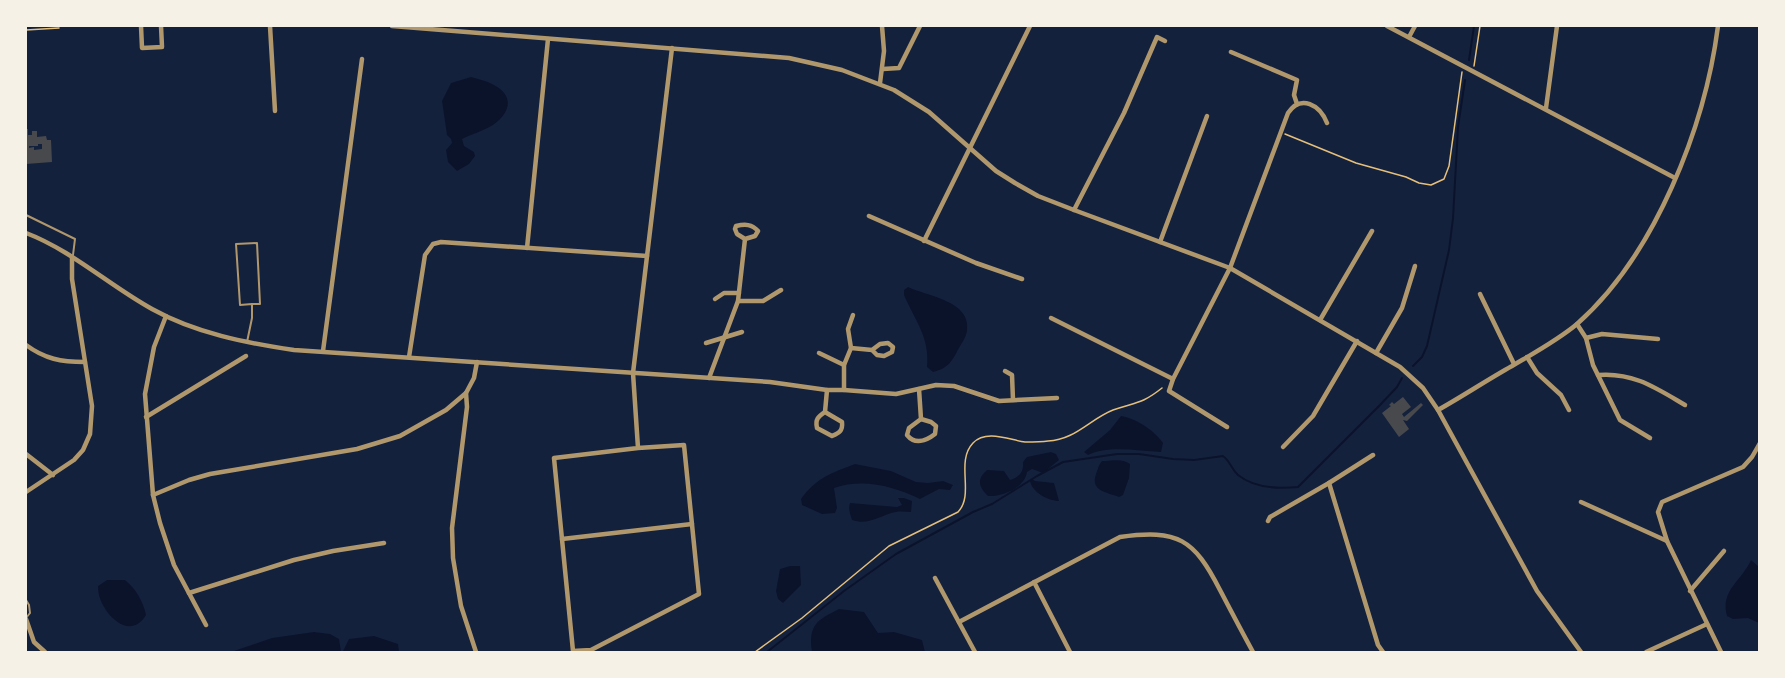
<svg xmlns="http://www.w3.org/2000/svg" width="1785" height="678" viewBox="0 0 1785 678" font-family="Georgia,serif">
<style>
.water{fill:#0b132b}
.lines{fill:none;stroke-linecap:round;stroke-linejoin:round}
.stream{stroke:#0b132b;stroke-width:2}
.building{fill:#48494c;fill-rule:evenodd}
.path{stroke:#e5c07b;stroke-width:1.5}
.service{stroke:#b1986c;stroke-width:2}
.minor{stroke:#b1986c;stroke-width:4.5}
</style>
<rect width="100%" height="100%" fill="#14213d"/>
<g class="water">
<path d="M471,77C478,79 487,81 494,85C515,96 510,113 493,125C483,131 472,134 462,139L464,146L474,152L475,156L469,164L457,171L448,162L446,150L452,143L451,139L447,135L442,101L451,83Z"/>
<path d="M908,287C927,296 972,301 967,331C966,337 962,343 959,348C952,361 949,368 933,372L927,367C930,337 915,321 904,295V290Z"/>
<path d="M1121,416C1136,418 1155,431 1163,443L1161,452C1138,451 1108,445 1088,455L1084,452L1110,430Z"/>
<path d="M1051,452L1056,454L1059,460L1043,473L1032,469L1027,472C1025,487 1003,497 988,496C979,487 976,480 987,470L1004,471L1010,480C1019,477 1024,472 1023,462L1027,457Z"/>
<path d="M1102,461C1110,461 1123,458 1130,464L1129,478L1123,495L1119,497C1106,492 1090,491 1096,474C1098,469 1098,466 1102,461Z"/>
<path d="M855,464L891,471L916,482L928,483L943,481L953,485L950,490L939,489L920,499C893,486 863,478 834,488L837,508L835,513L822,514L802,505L801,499C816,478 831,473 855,464Z"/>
<path d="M1032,479L1035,481L1054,483L1059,501C1048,501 1032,492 1030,481Z"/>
<path d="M898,498H904L912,501L911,512C906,512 900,511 896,512C880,515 869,526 852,520C850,514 848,509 850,503L897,507L902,505Z"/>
<path d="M1751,560L1759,567V623L1748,618L1733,619L1727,616C1720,590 1741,582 1751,560Z"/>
<polygon points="790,566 800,566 801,585 783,603 778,599 776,591 780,569"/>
<path d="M107,580H125C136,589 143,601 146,615C129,644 97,610 98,586Z"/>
<path d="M839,609L864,612L878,633L894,632L922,640L925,652H812C808,625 817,620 839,609Z"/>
<polygon points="314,632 330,634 339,639 341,652 343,651 349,639 374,636 398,644 399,652 231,652 272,638"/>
</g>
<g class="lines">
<g class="stream">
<polyline points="1469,60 1474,26"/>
<polyline points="1413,366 1422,357 1427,346 1449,250 1453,218 1458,127 1465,80"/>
<path d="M767,652L844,591L896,554L973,512L992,504L1037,476L1063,462L1117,454H1139L1173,459L1194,460L1223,456C1231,462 1231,469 1238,475C1254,488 1278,489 1298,487L1380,405L1397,387L1402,378"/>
</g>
</g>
<g class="building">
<path d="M26,129H28V135H32V131H37V137L46,136L47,140H51L52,162L26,164ZM38,144H42V149L34,150V147L29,148V146H38Z"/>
<polygon points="1403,397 1411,407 1402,414 1404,417 1421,403 1423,405 1407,421 1403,420 1409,429 1399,437 1382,413 1391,406 1389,405 1392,402 1394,404"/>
</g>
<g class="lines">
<g class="path">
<polyline points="26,30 59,28"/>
<polyline points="1474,66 1480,26"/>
<polyline points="1285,134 1356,163 1406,177 1419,183 1431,185 1444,179 1449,166 1462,72"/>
<path d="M755,652L802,618L889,546L958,512C975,494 955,462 973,443C986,429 1010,440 1025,442C1033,442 1041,442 1048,441C1075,440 1090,419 1113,410C1136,402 1142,404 1162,388"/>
</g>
<g class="service">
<polyline points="26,215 75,239 73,255"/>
<polyline points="247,342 252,318 252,304 260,304 257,243 236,244 240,305 252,304"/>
<polyline points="26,600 29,605 30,613 26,618"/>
</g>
<g class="minor">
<polyline points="141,26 142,48 162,47 161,26"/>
<polyline points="270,26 275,111"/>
<polyline points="392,26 789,58 842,70 894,90 929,112 996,171 1015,183 1038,196 1074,210 1230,268 1400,367 1423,388 1438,410 1537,591 1581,652"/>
<polyline points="1387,26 1675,178"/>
<polyline points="1409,37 1415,26"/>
<polyline points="1231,52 1297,80 1294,95 1297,104"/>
<polyline points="883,69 899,68 920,26"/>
<polyline points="880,83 884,51 882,26"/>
<polyline points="1546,108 1557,26"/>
<polyline points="1074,210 1124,113 1157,37 1165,41"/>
<polyline points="869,216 976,263 1022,279"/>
<path d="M26,233C71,250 110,286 152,309C195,333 246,343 294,350L770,382L827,390H844L896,394L936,385L954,386L999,401L1057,398"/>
<polyline points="924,241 1030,26"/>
<polyline points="1160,242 1207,116"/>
<polyline points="527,248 548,39"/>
<polyline points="1480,294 1514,364"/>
<polyline points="715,299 724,293 739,293"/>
<polyline points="738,301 763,301 781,290"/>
<polyline points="166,316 154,347 145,394 153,495 160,523 174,565 206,625"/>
<polyline points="1051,318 1173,379"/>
<polyline points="1320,320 1372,231"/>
<polyline points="1577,324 1586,338 1593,365 1620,420 1650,438"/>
<polyline points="1586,338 1602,334 1658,339"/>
<polyline points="706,343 742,332"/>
<path d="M26,345C45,359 61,362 85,362"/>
<polyline points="851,348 872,350 877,355 884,356 892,352 893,347 888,343 880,344 872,350"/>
<polyline points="323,351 362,59"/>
<polyline points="819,353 844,365"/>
<polyline points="1376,353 1402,308 1415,266"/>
<polyline points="409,357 425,255 433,244 441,242 647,256"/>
<polyline points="1527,357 1537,373 1561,395 1569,410"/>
<polyline points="1005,371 1012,375 1013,400"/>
<path d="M1598,375C1633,372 1656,388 1685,405"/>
<path d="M709,378L738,301L745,239L755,236L758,231C752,224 745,224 736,226L735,229L737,234L745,239"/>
<path d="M919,389L921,419L931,422L936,426L935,434C926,441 915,445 907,435L909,428L921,419"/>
<polyline points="844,390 844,365 851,348 848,329 853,315"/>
<polyline points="466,393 467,407 452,528 453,558 461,606 476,652"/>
<path d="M1438,410C1463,396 1487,380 1512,366C1534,353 1558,340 1577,324C1655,255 1705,127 1718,26"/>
<path d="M825,412C818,417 815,419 817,428L832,436C839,433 843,431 842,422L825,412L827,390"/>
<polyline points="146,417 246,356"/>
<path d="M1227,427L1169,391L1173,379L1230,268L1288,113C1301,94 1320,105 1327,123"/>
<polyline points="1283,447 1313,416 1357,341"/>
<polyline points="638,448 554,458 573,651 591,650 699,594 684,445 638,448 633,373 672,48"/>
<polyline points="26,454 53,475"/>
<polyline points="1329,483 1378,645 1383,652"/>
<polyline points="26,492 74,460 83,450 90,434 92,406 72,279 72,258"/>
<polyline points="153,495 189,480 210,474 357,449 400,436 446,410 466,393 474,378 477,362"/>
<polyline points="1581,502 1667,541 1721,652"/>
<polyline points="1268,521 1270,517 1329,483 1373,455"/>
<polyline points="562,539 692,524"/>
<polyline points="1667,541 1658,512 1662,502 1743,467 1752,457 1760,443"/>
<polyline points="935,578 975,652"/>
<polyline points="1034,582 1070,652"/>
<polyline points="1690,591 1724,551"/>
<polyline points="189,593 294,560 333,551 384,543"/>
<polyline points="26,619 34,642 45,652"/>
<path d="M959,622L1120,537C1178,529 1194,539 1220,590C1231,611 1242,632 1253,652"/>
<polyline points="1646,652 1707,624"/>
</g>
</g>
<rect width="1785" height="678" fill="none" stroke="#f6f1e7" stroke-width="54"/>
</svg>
